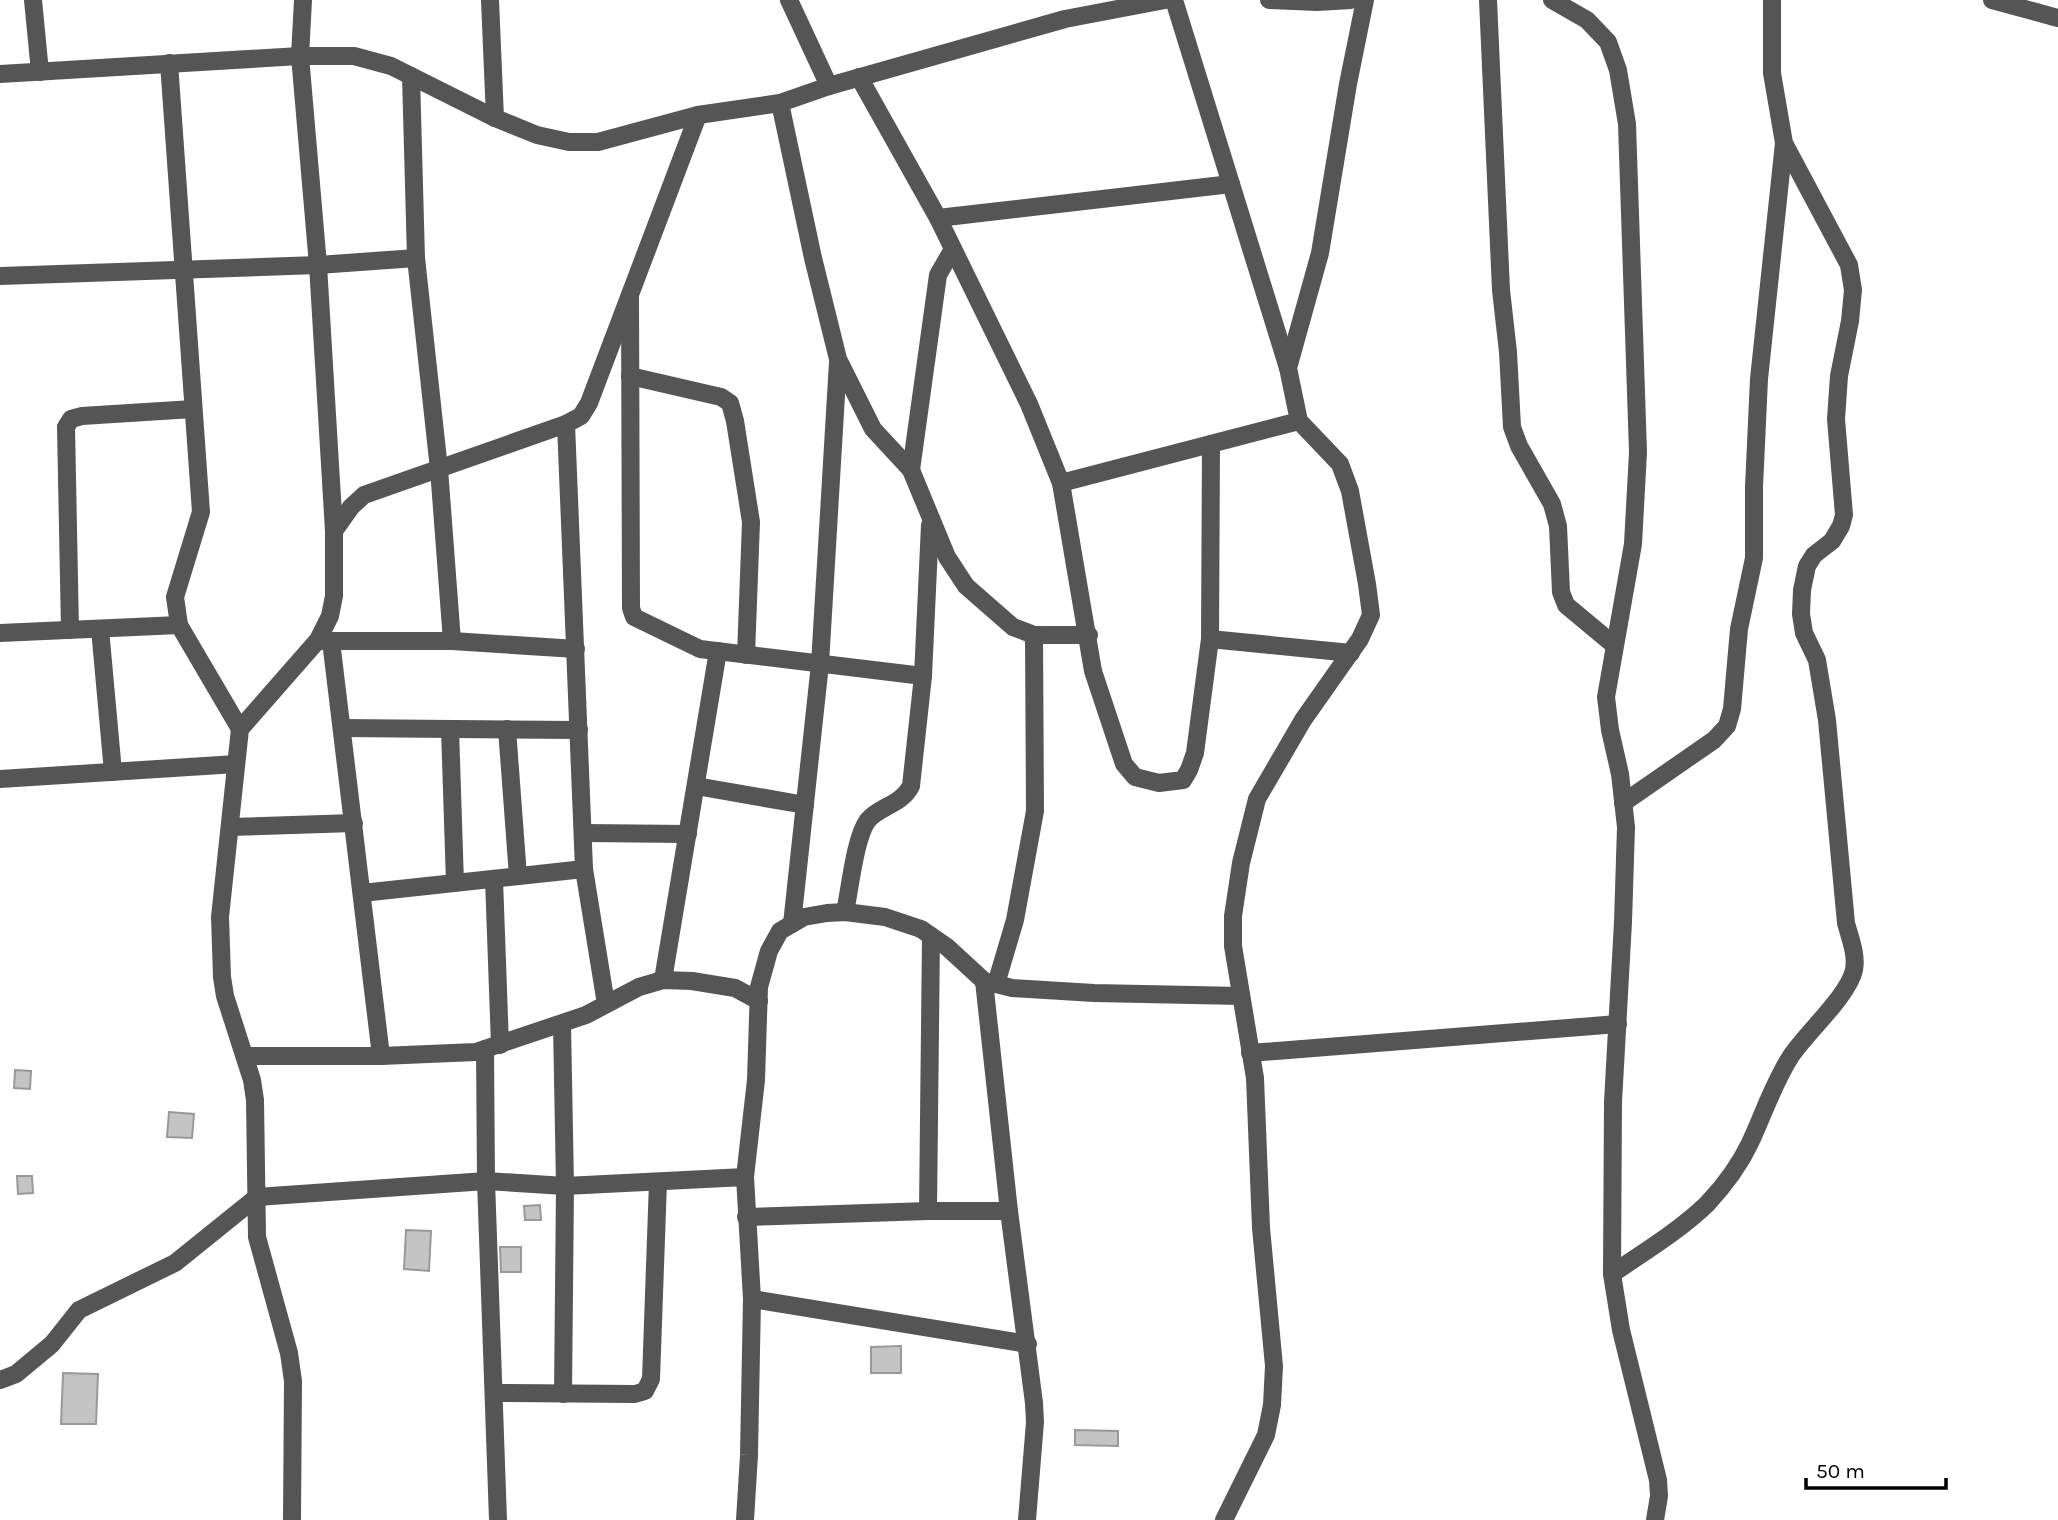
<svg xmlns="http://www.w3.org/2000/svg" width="2058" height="1520" viewBox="0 0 2058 1520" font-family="Karla,sans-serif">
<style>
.building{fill:#c4c4c4;stroke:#999;stroke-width:2}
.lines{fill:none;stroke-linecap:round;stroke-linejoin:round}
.minor{stroke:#555;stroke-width:18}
</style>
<rect width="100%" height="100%" fill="#fff"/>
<g class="building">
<polygon points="15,1070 31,1071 30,1089 14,1088"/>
<polygon points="169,1112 194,1114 192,1138 167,1137"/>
<polygon points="17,1176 32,1176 33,1193 18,1194"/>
<polygon points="540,1205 541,1220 525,1220 524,1206"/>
<polygon points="406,1230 431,1231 429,1271 404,1269"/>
<polygon points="500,1247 521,1247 521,1272 501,1272"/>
<polygon points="901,1346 901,1373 871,1373 871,1347"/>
<polygon points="63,1373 98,1374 96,1424 61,1424"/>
<polygon points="1075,1430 1118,1431 1118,1446 1075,1445"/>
</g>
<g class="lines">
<g class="minor">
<polyline points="33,0 40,72"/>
<polyline points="490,0 495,118"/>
<polyline points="789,0 829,86"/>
<polyline points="1174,0 1288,368"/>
<polyline points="1269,0 1317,2 1351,0"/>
<polyline points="1488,0 1501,290 1508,352 1512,427 1519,446 1552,504 1558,526 1561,592 1566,605 1614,645"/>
<polyline points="1552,0 1587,20 1608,42 1618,70 1627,124 1638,452 1633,544 1606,697 1610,730 1620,774 1626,827 1623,922 1613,1102 1612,1274 1621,1330 1658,1480 1659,1496 1655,1520"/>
<polyline points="1992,0 2058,18"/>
<polyline points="169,63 201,512 175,597 179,625 240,729"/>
<polyline points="0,74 300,56 354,56 391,66 495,118 537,135 569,142 598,142 698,115 780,103 829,86 1065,19 1165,0"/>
<polyline points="411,76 416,258 439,469 452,641"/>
<polyline points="859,77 938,218 1029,404 1061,483 1093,671 1124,764 1135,777 1159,783 1183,780 1189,770 1195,753 1210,639 1211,444"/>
<polyline points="780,103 813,258 838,359 873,429 911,470 947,557 966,586 1013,627 1034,635 1089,635"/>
<polyline points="938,218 1231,184"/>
<polyline points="0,276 318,265 416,258"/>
<polyline points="630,295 631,608 634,617 700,649 923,676"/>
<polyline points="630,376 721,397 730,403 735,421 751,522 746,655"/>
<polyline points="566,424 584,869 606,1004"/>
<polyline points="911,470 938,275 953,249"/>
<polyline points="1061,483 1299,421"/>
<polyline points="334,531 351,507 364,495 566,424 581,416 589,403 698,115"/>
<polyline points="100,629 113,772"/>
<polyline points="70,630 66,427 71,419 82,416 193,409"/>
<polyline points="0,633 179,625"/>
<polyline points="1210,639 1351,653"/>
<polyline points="321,641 452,641 576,649"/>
<polyline points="331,641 381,1056"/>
<polyline points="342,728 579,730"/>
<polyline points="450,729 455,883"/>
<polyline points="507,729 518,876"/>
<polyline points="0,779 236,764"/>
<polyline points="696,786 805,805"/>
<polyline points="1623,803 1714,740 1727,726 1732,709 1739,629 1754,558 1754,487 1759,379 1784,143"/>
<polyline points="230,827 354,823"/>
<polyline points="583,833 688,834"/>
<polyline points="494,879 500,1045"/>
<polyline points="362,893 584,869"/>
<path d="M845,912C850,889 855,837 868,820C880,806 901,805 911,786L923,676L930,525"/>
<polyline points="792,924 820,664 838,362"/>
<polyline points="663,980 718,651"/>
<polyline points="984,981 1009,1211 1034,1403 1035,1422 1027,1520"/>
<polyline points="996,984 1015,920 1035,811 1034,635"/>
<polyline points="562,1024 565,1186 563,1394"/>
<polyline points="485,1049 486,1181 498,1520"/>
<polyline points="1250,1053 1618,1024"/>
<polyline points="245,1056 381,1056 476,1052 586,1015 639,987 663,980 692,981 735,988 759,1001"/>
<polyline points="928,1211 931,936"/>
<polyline points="746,1217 928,1211 1009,1211"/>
<path d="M1612,1274C1644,1252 1679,1231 1707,1204C1723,1187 1740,1164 1750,1143C1764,1113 1773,1084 1791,1056C1807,1032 1848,996 1854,970C1857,955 1850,938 1846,923L1827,720L1817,660L1804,633L1801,614L1802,590L1807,566L1814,555L1832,541L1841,526L1844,515L1836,419L1839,376L1850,321L1853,290L1849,265L1784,143L1772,73V0"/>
<polyline points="752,1299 1028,1344"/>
<polyline points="0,1380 16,1374 52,1344 79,1310 175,1263 257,1197 486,1181 565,1186 745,1177"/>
<polyline points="494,1393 635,1394 645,1391 651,1379 658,1182"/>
<polyline points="292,1520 293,1381 289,1353 257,1237 255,1100 252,1080 225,996 222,977 220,917 240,729 318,640 330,616 334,596 334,531 318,265 300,56 303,0"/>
<polyline points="745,1520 749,1455 752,1299 745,1177 756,1080 759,987 769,951 780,931 804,917 827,913 845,912 885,917 921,929 947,947 984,981 1012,988 1094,993 1241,996"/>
<polyline points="1224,1520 1266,1435 1272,1405 1274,1366 1261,1228 1255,1078 1233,946 1233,916 1241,863 1257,799 1303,720 1360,639 1371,615 1367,584 1350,491 1340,464 1299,421 1288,368 1320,253 1348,84 1365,0"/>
</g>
</g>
<path d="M1806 1478v10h140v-10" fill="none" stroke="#000000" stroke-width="3.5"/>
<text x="1816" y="1478" font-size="21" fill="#000000" stroke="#ffffff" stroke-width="5" paint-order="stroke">50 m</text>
</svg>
